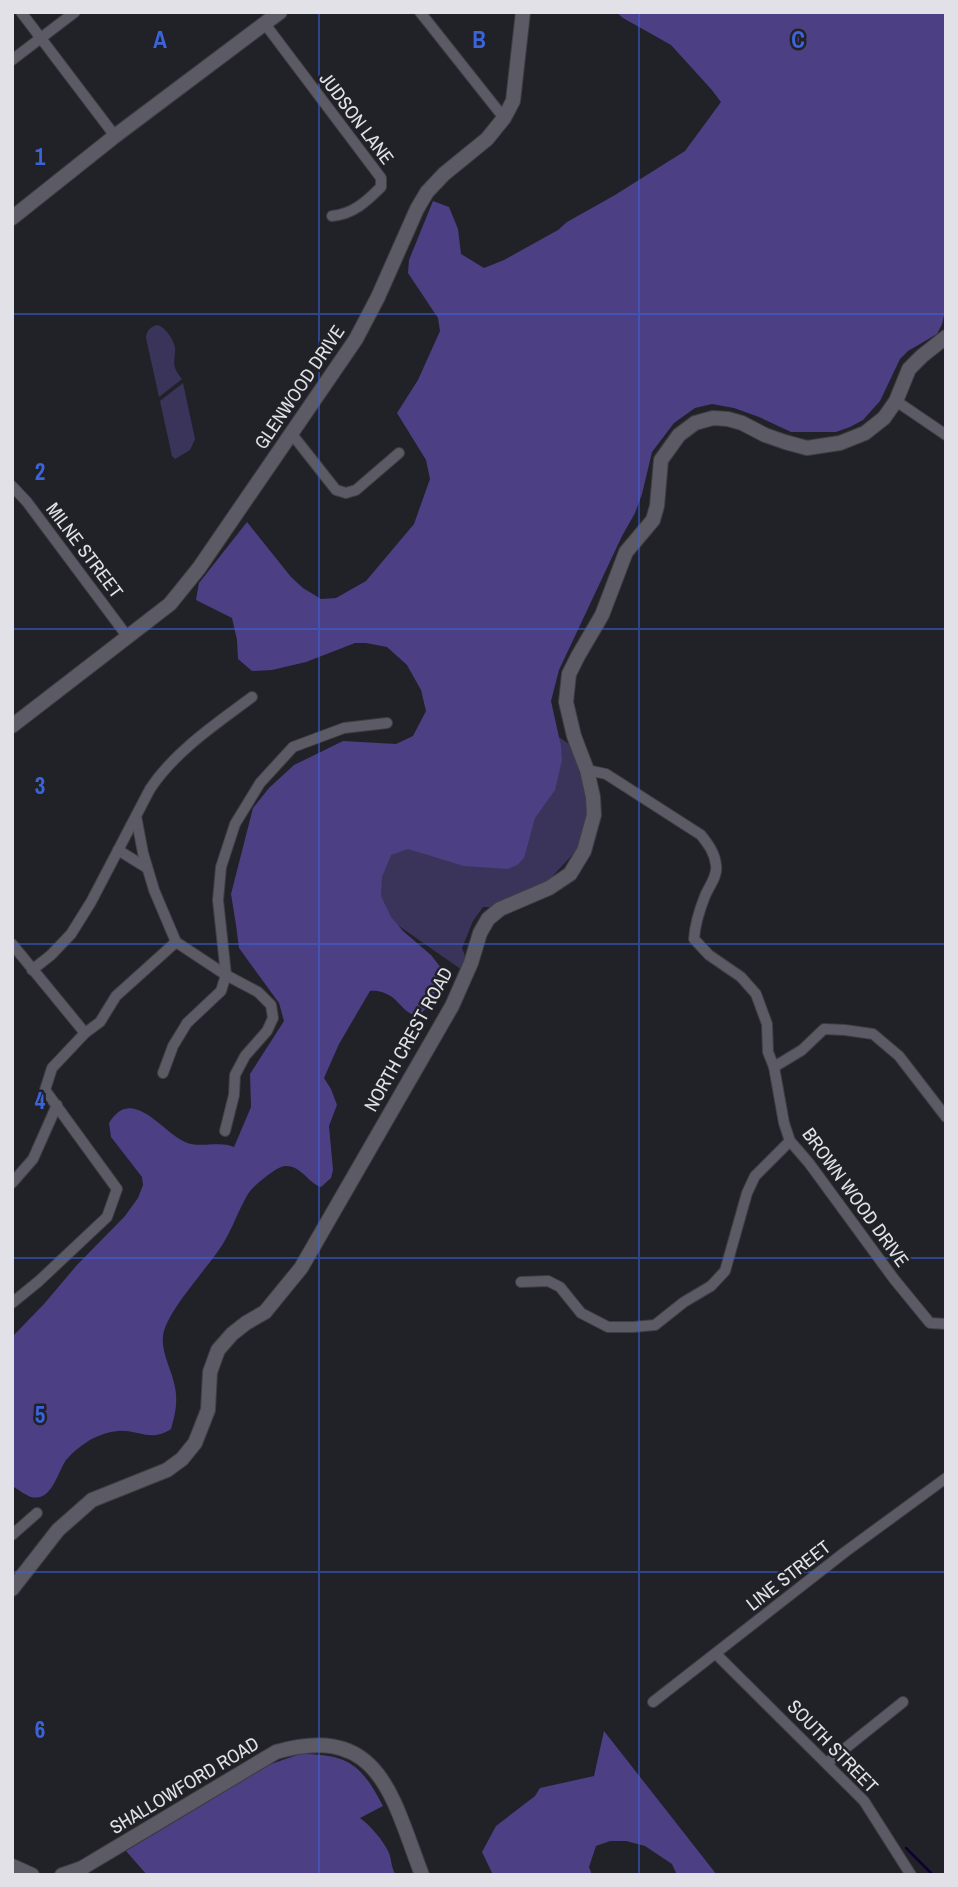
<svg xmlns="http://www.w3.org/2000/svg" width="958" height="1887" viewBox="0 0 958 1887" font-family="'Archivo Narrow',sans-serif">
<style>
.green{fill:#3a345a}
.forest{fill:#4d3f84}
.lines{fill:none;stroke-linecap:round;stroke-linejoin:round}
.stream{stroke:#110130;stroke-width:2.5}
.street-casing{stroke:#3f3e44;stroke-width:12}
.secondary-casing{stroke:#3f3e44;stroke-width:16}
.street{stroke:#5c5b65;stroke-width:10}
.secondary{stroke:#5c5b65;stroke-width:14}
.grid{fill:none;stroke:#3b64da;stroke-width:2;stroke-opacity:0.55}
.labels{text-anchor:middle;dominant-baseline:central;stroke-width:5;stroke-linejoin:round;paint-order:stroke}
.street-label{font-size:19px;fill:#e2e1e7;stroke:#212128}
.grid-label{font-size:23px;text-anchor:middle;font-weight:bold;fill:#3b64da;stroke:#212128;stroke-width:5;stroke-linejoin:round;paint-order:stroke}
</style>
<rect width="100%" height="100%" fill="#212128"/>
<g class="green">
<path d="M158,325C166,328 173,339 175,347C176,355 172,362 176,370C176,371 181,378 182,379L159,397L146,338C146,331 151,326 158,325Z"/>
<polygon points="183,383 195,439 190,450 175,459 172,456 160,401"/>
<polygon points="453,664 572,746 587,798 588,818 585,833 577,850 545,884 493,907 483,907 473,921 462,948 466,959 462,970 336,882"/>
</g>
<g class="forest">
<path d="M616,12H946V307L942,324L937,334L908,351L900,359L880,401L863,420L850,427L836,432H791L759,417L734,408L712,404L695,408L674,423L652,452L642,494L635,513L622,536L559,670L551,701L561,746L562,760L555,790L535,818L524,858L517,865L508,869L464,866L408,849L391,855L382,877L381,896L391,917L403,931L431,955L441,968C437,979 436,997 428,1006C413,1027 403,1005 392,997C386,993 378,990 370,991L339,1044L324,1078L331,1089L337,1105L329,1126L333,1170L331,1178L321,1187C308,1183 301,1165 285,1166C277,1166 252,1187 248,1194C239,1209 233,1227 224,1242C210,1266 166,1311 163,1336C161,1353 172,1370 175,1387C178,1403 175,1415 171,1429C150,1443 138,1429 118,1431C108,1432 95,1436 87,1442C79,1447 72,1453 66,1460C57,1473 52,1502 31,1497C25,1495 18,1489 12,1486V1337L44,1304L77,1265L125,1216L138,1198L143,1185L142,1177L111,1137L109,1123C132,1085 161,1131 185,1142C200,1149 219,1140 234,1147L251,1107L250,1074L284,1021L279,1003L239,948L236,925L231,894L253,808L269,788L294,765L343,741L396,744L413,736L426,711L421,690L407,665L387,647L366,643H355L306,662L272,670L252,671L238,659L237,640L232,618L196,600L199,583L247,522L291,577L303,588L321,599L336,598L366,581L414,524L430,479L426,460L397,413L418,380L440,331L438,318L408,273L409,260L433,201L449,207L458,229L461,254L484,268L504,260L558,230L567,222L615,195L685,151L721,102L711,89L671,45L623,18Z"/>
<polygon points="604,1731 717,1875 677,1875 672,1864 645,1846 626,1841 610,1841 596,1846 589,1867 592,1875 493,1875 482,1852 496,1826 535,1796 540,1788 594,1776"/>
<path d="M300,1754C348,1754 361,1764 383,1806L360,1818C371,1826 383,1840 389,1853C392,1861 391,1868 396,1875H147L126,1851L271,1764Z"/>
</g>
<g class="lines">
<polyline class="stream" points="906,1848 933,1875"/>
<defs>
<g id="street">
<polyline points="21,12 115,136"/>
<polyline points="420,12 504,118"/>
<path d="M265,24L381,178V187C366,202 353,214 332,216"/>
<polyline points="12,60 75,12"/>
<polyline points="896,401 946,435"/>
<polyline points="291,433 336,490 346,493 356,490 399,453"/>
<polyline points="12,486 27,502 127,636"/>
<path d="M587,770L606,774L701,835C708,844 715,853 716,865C718,876 709,886 705,896C699,911 695,924 694,939L709,955L741,977L756,994L767,1024L768,1052L774,1067L784,1123L790,1141L809,1163L894,1279L930,1323L946,1324"/>
<polyline points="136,816 143,853 154,890 176,942 226,975 258,992 271,1005 273,1018 267,1031 245,1056 235,1075 234,1095 225,1131"/>
<polyline points="118,850 147,868"/>
<polyline points="12,944 85,1033"/>
<path d="M32,970L51,955L71,934L91,902L150,789C175,751 216,724 252,697"/>
<polyline points="774,1067 802,1050 824,1029 845,1030 873,1034 899,1056 946,1117"/>
<polyline points="163,1073 173,1046 187,1023 221,991 226,975 218,900 221,867 235,824 260,783 293,747 344,728 387,723"/>
<polyline points="12,1183 33,1159 57,1105"/>
<polyline points="521,1282 548,1281 560,1287 581,1313 608,1327 633,1327 655,1325 684,1302 711,1286 725,1271 747,1193 755,1176 790,1141"/>
<polyline points="12,1303 39,1281 107,1217 117,1189 45,1090 52,1068 85,1033 100,1022 116,996 176,942"/>
<polyline points="12,1535 37,1513"/>
<polyline points="716,1654 864,1801 911,1875"/>
<polyline points="653,1702 845,1552 946,1478"/>
<polyline points="827,1763 903,1702"/>
</g>
<g id="secondary">
<polyline points="12,218 115,136 280,12"/>
<polyline points="12,726 170,604 199,568 356,339 378,297 417,209 427,192 444,174 487,139 504,118 513,101 523,12"/>
<polyline points="12,1589 58,1530 92,1500 167,1470 182,1459 195,1443 208,1410 210,1372 218,1350 232,1334 246,1323 265,1312 301,1268 452,1006 471,963 480,933 488,919 500,909 549,888 570,874 584,851 594,815 593,797 587,770 574,736 566,702 569,674 578,656 602,615 626,552 653,520 657,506 661,460 679,435 695,423 713,418 728,419 742,423 765,435 785,442 807,448 840,443 865,433 884,418 896,401 909,369 922,356 946,337"/>
<polyline points="12,1866 32,1875"/>
<path d="M62,1875L82,1868L276,1752C380,1722 392,1797 422,1875"/>
</g>
</defs>
<use href="#street" class="street-casing"/>
<use href="#secondary" class="secondary-casing"/>
<use href="#street" class="street"/>
<use href="#secondary" class="secondary"/>
</g>
<path class="grid" d="M319,12V1875M639,12V1875M12,314H946M12,629H946M12,944H946M12,1258H946M12,1572H946"/>
<g class="labels">
<g class="street-label">
<text transform="translate(357 118) rotate(53)">JUDSON LANE</text>
<text transform="translate(299 387) rotate(-56)">GLENWOOD DRIVE</text>
<text transform="translate(85 550) rotate(53)">MILNE STREET</text>
<text transform="translate(408 1039) rotate(-61)">NORTH CREST ROAD</text>
<text transform="translate(856 1197) rotate(54)">BROWN WOOD DRIVE</text>
<text transform="translate(788 1575) rotate(-38)">LINE STREET</text>
<text transform="translate(833 1746) rotate(46)">SOUTH STREET</text>
<text transform="translate(184 1785) rotate(-31)">SHALLOWFORD ROAD</text>
</g>
</g>
<g class="grid-label">
<text x="160" y="48">A</text>
<text x="479" y="48">B</text>
<text x="798" y="48">C</text>
<text x="40" y="165">1</text>
<text x="40" y="480">2</text>
<text x="40" y="794">3</text>
<text x="40" y="1109">4</text>
<text x="40" y="1423">5</text>
<text x="40" y="1738">6</text>
</g>
<rect width="958" height="1887" fill="none" stroke="#e2e1e7" stroke-width="28"/>
</svg>
